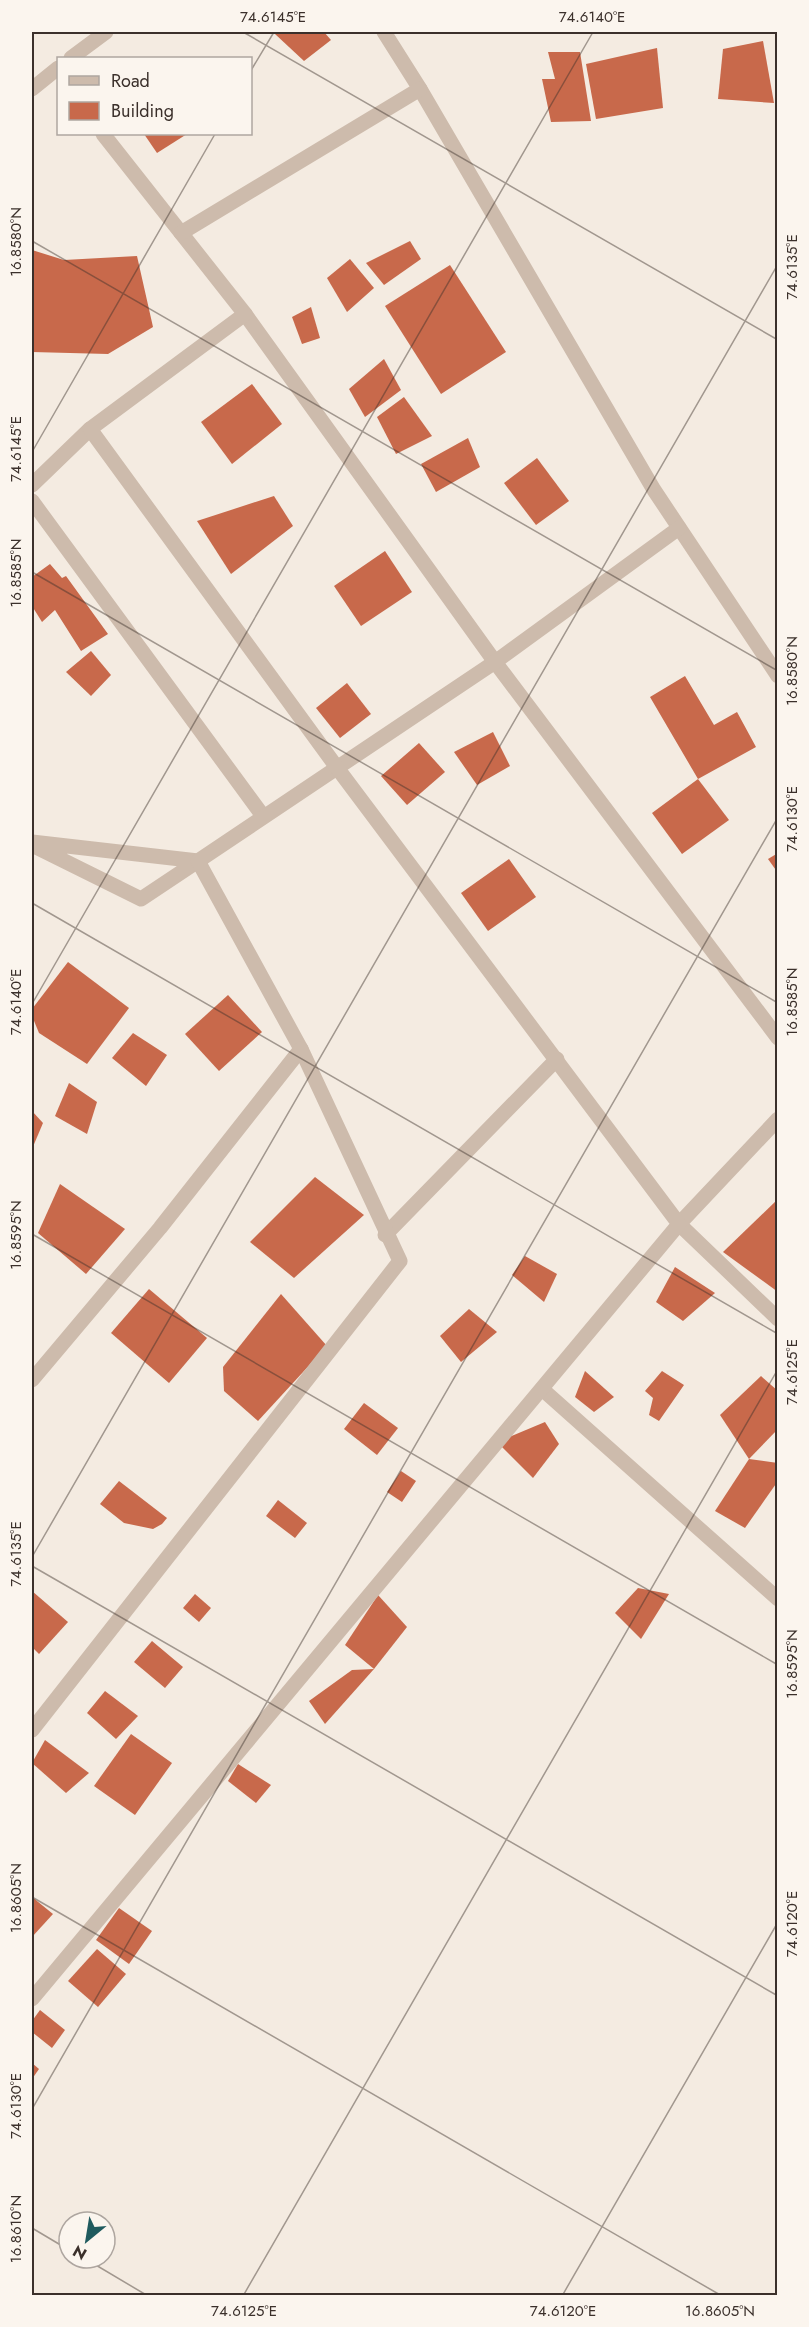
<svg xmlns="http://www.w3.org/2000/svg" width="809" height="2327" viewBox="0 0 809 2327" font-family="Jost,sans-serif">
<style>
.building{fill:#c8694b}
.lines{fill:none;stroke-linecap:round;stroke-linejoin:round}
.minor{stroke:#cdbbac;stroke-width:15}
.ticks{fill:none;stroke:#3b302b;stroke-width:1.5;stroke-opacity:0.45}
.neatline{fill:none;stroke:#3b302b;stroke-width:2}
.ticks-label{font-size:15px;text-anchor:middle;fill:#3b302b}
</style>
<rect width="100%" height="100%" fill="#f4ebe1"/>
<g class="building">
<polygon points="279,32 324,32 331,40 304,61 275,34"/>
<polygon points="763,41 774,103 718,99 723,49"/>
<polygon points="657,48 663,108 596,119 586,64"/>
<polygon points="548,52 580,52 591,121 551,122 542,79 555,79"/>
<polygon points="144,134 187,134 157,153"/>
<polygon points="410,241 421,259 384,285 366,263"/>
<polygon points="32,250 64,260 137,256 153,327 108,354 32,352"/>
<polygon points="350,259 374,288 347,312 327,278"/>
<polygon points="450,265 506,352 441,394 385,306"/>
<polygon points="311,307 320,338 302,344 292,317"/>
<polygon points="384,359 401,390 365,417 349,389"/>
<polygon points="252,384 282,424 232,464 201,422"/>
<polygon points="404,397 432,436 396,454 377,417"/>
<polygon points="468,438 480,467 436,492 421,464"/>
<polygon points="537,458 569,501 536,525 504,483"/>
<polygon points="274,496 293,526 231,574 197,521"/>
<polygon points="385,551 412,592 361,626 334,586"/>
<polygon points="50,564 62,578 66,576 108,634 81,651 55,610 42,622 32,606 32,577"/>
<polygon points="91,651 111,675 91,696 66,672"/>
<polygon points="685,676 714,725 737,712 756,747 698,779 650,697"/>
<polygon points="347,683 371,714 340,738 316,708"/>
<polygon points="493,732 510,766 477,785 454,752"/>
<polygon points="419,743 445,772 407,805 381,776"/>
<polygon points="698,779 729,820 682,854 652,813"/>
<polygon points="778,853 778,873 768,859"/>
<polygon points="509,859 536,897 488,931 461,893"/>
<polygon points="68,962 129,1008 87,1064 39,1033 32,1016 32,1009"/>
<polygon points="228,995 262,1032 219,1071 185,1034"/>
<polygon points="133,1033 167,1055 146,1086 112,1058"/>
<polygon points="69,1083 97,1102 87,1134 55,1116"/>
<polygon points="32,1111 43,1123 32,1149"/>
<polygon points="315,1177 364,1215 294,1278 250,1242"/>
<polygon points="60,1184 125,1229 86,1274 38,1233"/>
<polygon points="778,1199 778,1292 723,1252"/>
<polygon points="525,1256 557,1274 544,1302 512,1275"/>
<polygon points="675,1267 715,1293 683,1321 656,1302"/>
<polygon points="149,1289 207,1338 169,1383 111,1333"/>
<polygon points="281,1294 327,1346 258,1421 224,1391 223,1367"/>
<polygon points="469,1309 497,1332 461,1362 440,1336"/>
<polygon points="585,1371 614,1397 594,1412 575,1397"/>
<polygon points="662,1371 684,1385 659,1421 649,1415 653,1398 645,1391"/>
<polygon points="761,1376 778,1391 778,1429 749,1459 720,1415"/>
<polygon points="364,1403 398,1428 377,1455 344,1429"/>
<polygon points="545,1422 559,1444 533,1478 497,1442"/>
<polygon points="749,1459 778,1463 778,1481 745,1528 715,1511"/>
<polygon points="401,1471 416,1481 402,1502 387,1492"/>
<polygon points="119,1481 167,1518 162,1524 153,1529 124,1523 100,1504"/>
<polygon points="278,1500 307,1523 295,1538 266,1516"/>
<polygon points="638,1588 669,1594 641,1639 615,1613"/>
<polygon points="32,1591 68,1622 39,1654 32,1647"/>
<polygon points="195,1594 211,1608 199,1622 183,1608"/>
<polygon points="378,1595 407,1627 374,1669 345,1645"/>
<polygon points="152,1641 183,1667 165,1688 134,1662"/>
<polygon points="374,1669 325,1724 309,1701 352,1670"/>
<polygon points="105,1691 138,1716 116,1739 87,1713"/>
<polygon points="131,1734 172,1763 135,1815 94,1786"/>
<polygon points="45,1740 89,1773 66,1793 32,1763"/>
<polygon points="238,1764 271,1785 256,1803 228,1781"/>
<polygon points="32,1897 53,1914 32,1937"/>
<polygon points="119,1908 152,1931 129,1964 96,1940"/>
<polygon points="97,1949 126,1974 98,2007 68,1981"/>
<polygon points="40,2010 65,2030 52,2048 32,2032 32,2021"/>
<polygon points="32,2063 39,2069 32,2079"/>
</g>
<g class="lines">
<g class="minor">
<polyline points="384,32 420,89 654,490 778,676"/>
<polyline points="71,58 106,32"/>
<polyline points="32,89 58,68"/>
<polyline points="103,134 245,314 495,662 778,1038"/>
<polyline points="181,233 420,89"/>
<polyline points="32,485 90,429"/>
<polyline points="32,501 263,816"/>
<polyline points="32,842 198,861 141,899 32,845"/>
<polyline points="778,1119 679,1224 778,1319"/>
<polyline points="385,1235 557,1059"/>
<polyline points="32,1380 160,1228 301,1049 198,861 495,662 679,528"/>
<polyline points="542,1389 778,1599"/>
<polyline points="32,1730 400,1261 301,1049"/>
<polyline points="32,1999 679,1224 338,769 90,429 245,314"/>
</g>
</g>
<path class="ticks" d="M243,32L778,340M250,72L274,32M32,241L778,671M32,452L215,134M32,572L778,1003M32,903L778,1334M32,1004L593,32M32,1234L778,1665M32,1557L778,264M32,1566L778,1996M32,1897L722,2296M32,2109L778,817M32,2228L69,2250M84,2258L148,2296M243,2296L778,1369M562,2296L778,1922"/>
<rect width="809" height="2327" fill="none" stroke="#fbf5ee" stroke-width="66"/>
<rect x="57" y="57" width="195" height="78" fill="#fbf5ee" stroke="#aea6a0" stroke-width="1.5"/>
<rect x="69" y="76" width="30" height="9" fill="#cdbbac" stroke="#aea6a0" stroke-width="1.5"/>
<text x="111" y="87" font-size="18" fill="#3b302b">Road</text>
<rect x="69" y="102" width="30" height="18" fill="#c8694b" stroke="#aea6a0" stroke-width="1.5"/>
<text x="111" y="117" font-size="18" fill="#3b302b">Building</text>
<g transform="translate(87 2240) rotate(210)"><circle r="28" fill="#fbf5ee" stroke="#aea6a0" stroke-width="1.5"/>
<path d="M0-4.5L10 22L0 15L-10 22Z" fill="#1f5a5e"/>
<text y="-9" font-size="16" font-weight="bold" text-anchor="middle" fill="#3b302b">N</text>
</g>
<rect x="33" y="33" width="743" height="2261" class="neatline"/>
<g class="ticks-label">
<text x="273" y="22">74.6145°E</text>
<text x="592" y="22">74.6140°E</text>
<text transform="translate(16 242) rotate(-90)" y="5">16.8580°N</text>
<text transform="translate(792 267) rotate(-90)" y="5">74.6135°E</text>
<text transform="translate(16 449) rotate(-90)" y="5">74.6145°E</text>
<text transform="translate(16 573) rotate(-90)" y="5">16.8585°N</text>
<text transform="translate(792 671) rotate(-90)" y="5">16.8580°N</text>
<text transform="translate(792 819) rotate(-90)" y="5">74.6130°E</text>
<text transform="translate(16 1002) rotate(-90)" y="5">74.6140°E</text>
<text transform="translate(792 1002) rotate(-90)" y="5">16.8585°N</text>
<text transform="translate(16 1235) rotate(-90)" y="5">16.8595°N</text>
<text transform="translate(792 1372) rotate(-90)" y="5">74.6125°E</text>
<text transform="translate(16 1554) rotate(-90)" y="5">74.6135°E</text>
<text transform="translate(792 1664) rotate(-90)" y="5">16.8595°N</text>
<text transform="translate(16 1898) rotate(-90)" y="5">16.8605°N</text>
<text transform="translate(792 1924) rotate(-90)" y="5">74.6120°E</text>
<text transform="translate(16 2106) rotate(-90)" y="5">74.6130°E</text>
<text transform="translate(16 2229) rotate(-90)" y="5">16.8610°N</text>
<text x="244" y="2316">74.6125°E</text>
<text x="563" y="2316">74.6120°E</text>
<text x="720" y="2316">16.8605°N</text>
</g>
</svg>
